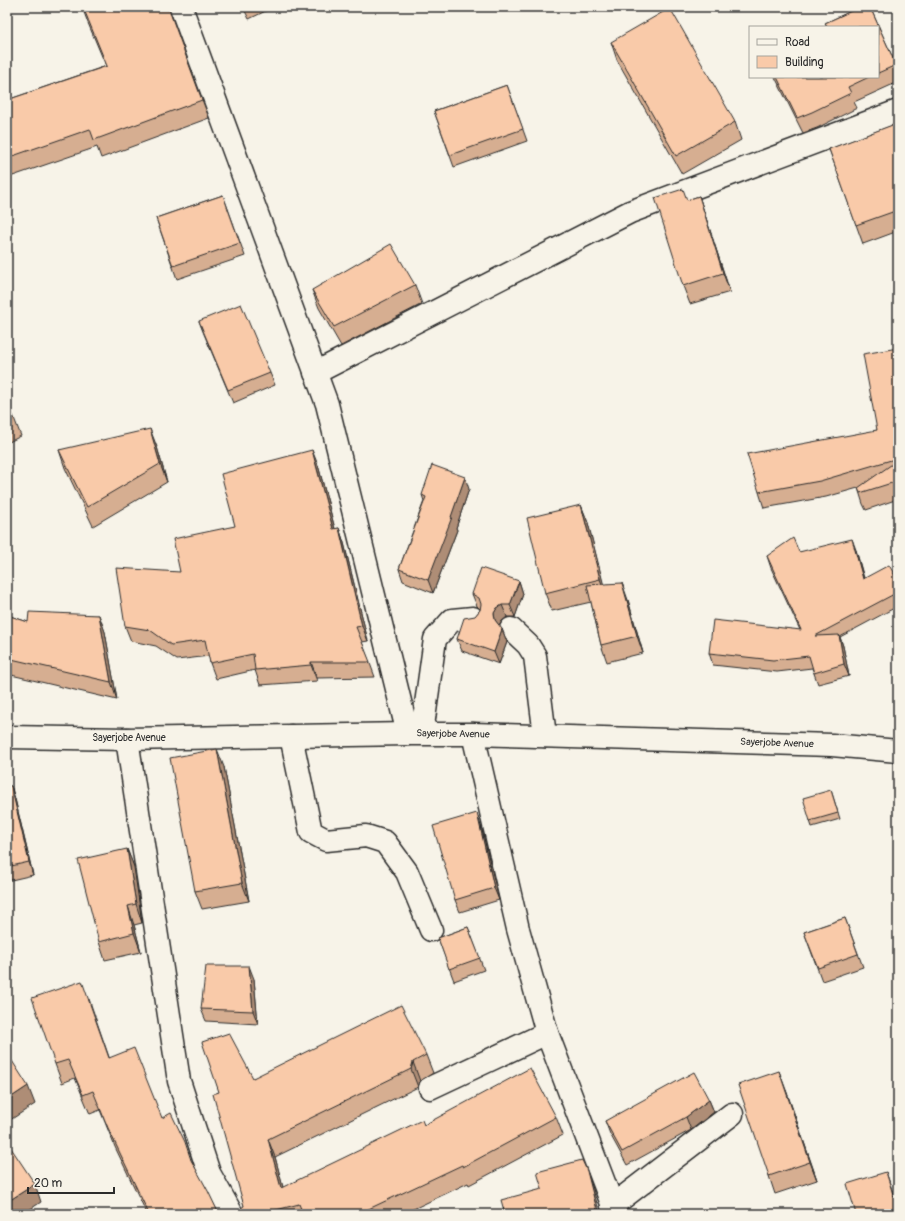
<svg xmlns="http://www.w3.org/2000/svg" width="905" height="1221" viewBox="0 0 905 1221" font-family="Pangolin,sans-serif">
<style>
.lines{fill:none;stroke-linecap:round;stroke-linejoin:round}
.minor-casing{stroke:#2b2b2b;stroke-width:25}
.major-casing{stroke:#2b2b2b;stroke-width:25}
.minor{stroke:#f7f3e8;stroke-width:22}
.major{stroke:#f7f3e8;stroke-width:22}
.wall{fill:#d6ae91;stroke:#2b2b2b}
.shaded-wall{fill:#ae8d76;stroke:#2b2b2b}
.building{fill:#f9caa9;stroke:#2b2b2b}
.labels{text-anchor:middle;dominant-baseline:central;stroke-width:4;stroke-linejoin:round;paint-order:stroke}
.street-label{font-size:10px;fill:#2b2b2b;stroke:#f7f3e8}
</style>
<rect width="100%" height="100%" fill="#f7f3e8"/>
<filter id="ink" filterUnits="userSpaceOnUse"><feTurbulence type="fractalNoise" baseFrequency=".025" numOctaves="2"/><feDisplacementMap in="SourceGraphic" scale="8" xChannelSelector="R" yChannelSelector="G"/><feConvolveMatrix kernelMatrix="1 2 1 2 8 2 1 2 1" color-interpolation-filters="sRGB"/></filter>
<g filter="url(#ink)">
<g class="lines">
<defs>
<g id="minor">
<polyline points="181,7 327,404 408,734"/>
<polyline points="315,373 630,212 898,111"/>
<polyline points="511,629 528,645 535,656 545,736"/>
<polyline points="422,733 435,639 452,620 473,618"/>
<polyline points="473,734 518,929 547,1033 616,1214"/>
<polyline points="291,736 311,832 326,840 366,836 385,842 407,872 431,930"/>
<polyline points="127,739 179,1081 209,1173 232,1214"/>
<polyline points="430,1088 547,1033"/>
<polyline points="612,1206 732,1114"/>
</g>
<polyline id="major" points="7,737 127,739 408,734 473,734 832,745 898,751"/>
</defs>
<use href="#minor" class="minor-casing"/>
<use href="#major" class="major-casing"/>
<use href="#minor" class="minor"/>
<use href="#major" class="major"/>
</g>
<g class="wall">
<polygon points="82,7 169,7 169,11 209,118 101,158 97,147 7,178 7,100 106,66 88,23"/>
<polygon points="243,7 274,7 249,19"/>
<polygon points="860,7 870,7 896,65 898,70 898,82 854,102 857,108 817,128 803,133 775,77 878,77 878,27 826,27 825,23"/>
<polygon points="611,42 735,122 741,140 682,174 617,60"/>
<polygon points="507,85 527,141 454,167 434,111"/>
<polygon points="898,131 898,231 863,244 829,149"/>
<polygon points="223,195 245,256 177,279 156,218"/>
<polygon points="699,196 705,215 730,292 690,304 683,286 687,200"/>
<polygon points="415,285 422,304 341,346 319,308 312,290"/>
<polygon points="199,321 270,373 275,385 233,403 204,334"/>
<polygon points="898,348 898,499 866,510 863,504 858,488 826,497 764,508 759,492 877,430"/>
<polygon points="7,404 14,418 21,436 7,443"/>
<polygon points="157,447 167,482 93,526 65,468 59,450"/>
<polygon points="318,465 335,529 339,528 344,543 368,641 362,642 375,677 317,678 317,681 260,685 255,670 216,679 210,663 209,656 177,660 156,646 131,641 125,626 180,572 235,526"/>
<polygon points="469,489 456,528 457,530 433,593 403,581 399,569 424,501 422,495"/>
<polygon points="581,505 588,523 603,584 628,600 643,653 607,662 601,645 591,602 552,611 545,593"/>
<polygon points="856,550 864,578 898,581 898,606 840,637 843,646 849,676 818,684 812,668 777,672 713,665 709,653 800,630 771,568 767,556 799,552"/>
<polygon points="519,581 523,594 515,617 507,617 502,621 499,626 502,629 507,642 499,664 462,651 457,639 480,610 480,609 477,606 472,594"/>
<polygon points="7,615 28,622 99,615 105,632 117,700 7,674"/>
<polygon points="224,767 249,901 202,909 195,891"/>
<polygon points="7,786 11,786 15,799 33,875 7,881"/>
<polygon points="831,790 840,819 812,827 810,821"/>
<polygon points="481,826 499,900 460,912 455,900"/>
<polygon points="127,849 134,867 142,923 134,925 141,952 105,960 99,942"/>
<polygon points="845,918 863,967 822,981 804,932"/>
<polygon points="468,927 484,970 454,981 438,938"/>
<polygon points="254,979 258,1024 206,1021 201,1009"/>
<polygon points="89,999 109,1057 162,1118 192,1162 219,1214 147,1214 115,1147 100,1110 90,1114 75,1078 62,1083 55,1064"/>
<polygon points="426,1055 433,1073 420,1081 418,1087 275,1157 283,1188 424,1125 556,1117 563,1135 469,1185 468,1183 403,1214 243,1214 244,1206 219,1092 253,1078"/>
<polygon points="786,1090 817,1180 775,1194 769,1176"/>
<polygon points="709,1100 714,1112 691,1130 627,1165 610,1134 605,1121"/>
</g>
<g class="shaded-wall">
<polygon points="699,196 705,215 730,292 723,273"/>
<polygon points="150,429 157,447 167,482 160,464"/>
<polygon points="312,450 318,465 339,544 333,529"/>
<polygon points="465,477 469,489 456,528 457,530 433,593 428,580"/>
<polygon points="581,505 588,523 607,598 600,579"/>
<polygon points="339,528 344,543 368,641 362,626"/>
<polygon points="852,539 856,550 867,591 863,579"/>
<polygon points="519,581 523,594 515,617 510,605"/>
<polygon points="622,583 628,600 643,653 637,636"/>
<polygon points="502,605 507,617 502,621 499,626 495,620 494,613 497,608"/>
<polygon points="99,615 105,632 117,700 111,682"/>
<polygon points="502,629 507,642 499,664 494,652"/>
<polygon points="839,635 843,646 849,676 844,664"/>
<polygon points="311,662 317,678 317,681 311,665"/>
<polygon points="217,749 224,767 249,901 242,883"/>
<polygon points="11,786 15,799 33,875 29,862"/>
<polygon points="477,813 481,826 499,900 494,888"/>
<polygon points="127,849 134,867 142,923 136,904"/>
<polygon points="128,906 134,925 141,952 134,933"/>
<polygon points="249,966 254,979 258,1024 253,1011"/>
<polygon points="413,1062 420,1081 418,1087 411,1069"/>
<polygon points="779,1071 786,1090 817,1180 810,1162"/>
<polygon points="28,1086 35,1104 7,1122 7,1100"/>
<polygon points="709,1100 714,1112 691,1130 686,1117"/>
<polygon points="268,1139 275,1157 288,1206 281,1188"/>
<polygon points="587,1171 593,1189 600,1214 598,1214"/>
<polygon points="886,1172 898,1207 898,1210"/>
<polygon points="35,1184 41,1202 23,1214 7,1214 7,1202"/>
</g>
<g class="building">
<polygon points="83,7 168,7 202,100 94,140 90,129 7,158 7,100 107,66"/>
<polygon points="860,7 870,7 896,65 878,73 878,27 826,27 827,27 825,23"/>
<polygon points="670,8 735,122 676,156 611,42"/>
<polygon points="777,77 869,77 848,87 851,93 812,112 797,118"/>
<polygon points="507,85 523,129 450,155 434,111"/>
<polygon points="895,124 898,131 898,210 856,225 829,149"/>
<polygon points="683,189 687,200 699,196 723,273 683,286 655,198"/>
<polygon points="223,195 240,243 173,266 156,218"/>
<polygon points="391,244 415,285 334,327 312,290"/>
<polygon points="241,304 270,373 228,390 199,321"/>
<polygon points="898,348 898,458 820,481 759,492 747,454 877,430 863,354"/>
<polygon points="7,404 14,418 7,421"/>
<polygon points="150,429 160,464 87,507 59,450"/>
<polygon points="312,450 333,529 339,528 362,626 356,627 370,662 311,662 311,665 255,670 253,654 210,663 205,640 171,645 150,630 125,626 116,568 180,572 173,539 235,526 221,474"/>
<polygon points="898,460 898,481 860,493 858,488"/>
<polygon points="432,465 465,477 451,517 452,517 428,580 399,569 426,497 422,495"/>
<polygon points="581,505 600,579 545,593 527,518"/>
<polygon points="793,538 799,552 852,539 863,579 889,565 898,581 898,592 815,636 839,635 844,664 814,673 809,656 773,660 709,653 713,620 801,630 767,556"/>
<polygon points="481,568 519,581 510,605 502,605 497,608 494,613 495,620 502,629 494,652 457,639 464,618 475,616 480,610 481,604 479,598 472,594"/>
<polygon points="622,583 637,636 601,645 587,585"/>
<polygon points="29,612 99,615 111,682 7,658 7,615 28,622"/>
<polygon points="217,749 242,883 195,891 170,758"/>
<polygon points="7,786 11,786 29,862 7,867"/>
<polygon points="831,790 838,813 810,821 803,798"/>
<polygon points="477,813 494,888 455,900 433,826"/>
<polygon points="127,849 136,904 128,906 134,933 99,942 78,860"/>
<polygon points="845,918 858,954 818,968 804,932"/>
<polygon points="468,927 480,958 449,969 438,938"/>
<polygon points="206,966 249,966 253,1011 201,1009"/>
<polygon points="82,981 109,1058 134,1048 162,1118 171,1113 185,1142 191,1160 208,1191 219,1214 149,1214 108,1128 93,1091 83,1095 68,1060 55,1064 32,998"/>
<polygon points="401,1005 426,1055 413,1062 411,1069 268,1139 281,1188 422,1120 424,1125 530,1068 556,1117 463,1167 462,1165 358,1214 303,1214 299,1204 261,1214 243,1214 241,1208 244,1206 213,1094 219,1092 202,1042 229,1033 253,1078"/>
<polygon points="7,1053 28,1086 7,1100"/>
<polygon points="779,1071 810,1162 769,1176 738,1085"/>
<polygon points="694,1072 709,1100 686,1117 622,1152 605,1121"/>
<polygon points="7,1142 35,1184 7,1202"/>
<polygon points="582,1160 587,1171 598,1214 505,1214 501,1200 542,1189 537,1172"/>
<polygon points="886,1172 898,1210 898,1214 856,1214 847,1184"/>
</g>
</g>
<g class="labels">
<g class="street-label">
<text transform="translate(453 734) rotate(1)">Sayerjobe Avenue</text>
<text x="129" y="738">Sayerjobe Avenue</text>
<text transform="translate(777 743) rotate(2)">Sayerjobe Avenue</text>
</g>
</g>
<rect width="905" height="1221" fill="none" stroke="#f7f3e8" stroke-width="24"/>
<rect x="12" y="12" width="881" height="1197" fill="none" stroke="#2b2b2b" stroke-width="1.5" filter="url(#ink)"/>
<rect x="749" y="26" width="130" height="52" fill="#f7f3e8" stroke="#a5a39c"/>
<rect x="757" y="39" width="20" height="6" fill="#f7f3e8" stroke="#a5a39c"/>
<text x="785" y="46" font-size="12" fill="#2b2b2b">Road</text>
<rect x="757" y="56" width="20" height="12" fill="#f9caa9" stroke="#a5a39c"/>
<text x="785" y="66" font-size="12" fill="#2b2b2b">Building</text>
<path d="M28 1187v6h86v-6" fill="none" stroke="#2b2b2b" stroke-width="2"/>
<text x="34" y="1187" font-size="12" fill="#2b2b2b" stroke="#f7f3e8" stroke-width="3" paint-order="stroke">20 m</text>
</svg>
